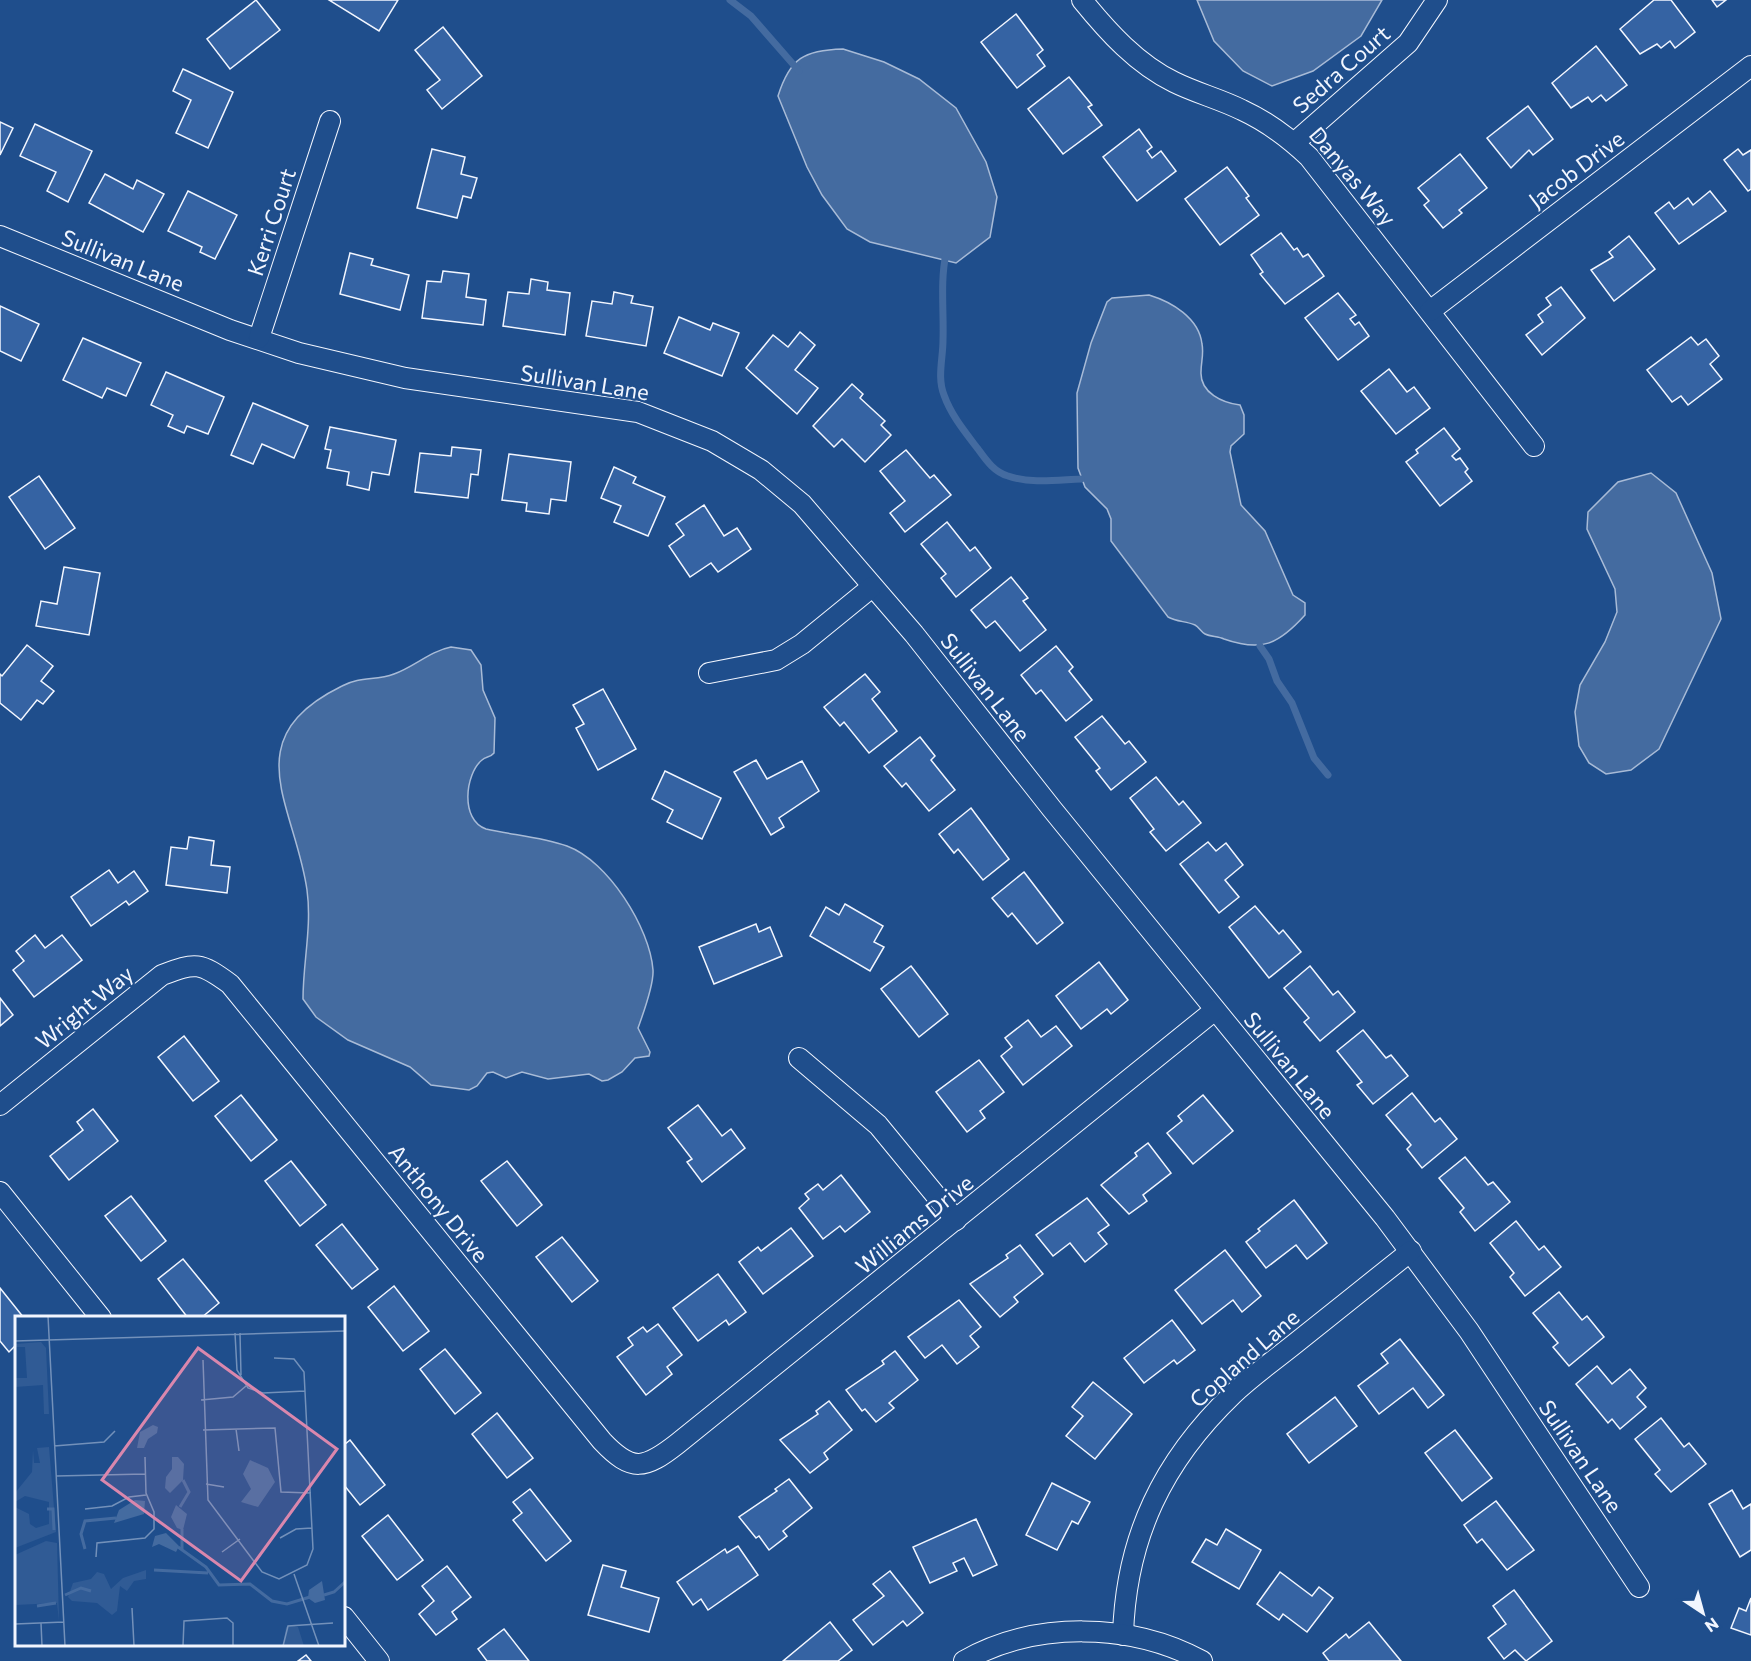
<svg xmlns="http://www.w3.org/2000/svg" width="1751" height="1661" viewBox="0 0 1751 1661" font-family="Commissioner,sans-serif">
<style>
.water{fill:#446ba0;stroke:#a8bbd7;stroke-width:1.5}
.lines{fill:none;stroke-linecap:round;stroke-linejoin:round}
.stream{stroke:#446ba0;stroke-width:7}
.building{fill:#3563a3;stroke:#f2f6ff;stroke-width:1.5}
.street-casing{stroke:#f2f6ff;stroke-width:22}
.street{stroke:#1f4e8c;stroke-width:20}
.labels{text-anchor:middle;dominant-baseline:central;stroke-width:4.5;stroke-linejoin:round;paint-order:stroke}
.street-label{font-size:22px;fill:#f2f6ff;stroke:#1f4e8c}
.inset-river{fill:none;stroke:#446ba0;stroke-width:3}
.inset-road{fill:none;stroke:#7391ba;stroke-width:1.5}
.view{fill:#da87ad;fill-opacity:0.15;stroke:#da87ad;stroke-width:3}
.inset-edge{fill:none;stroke:#f2f6ff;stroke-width:3}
</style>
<rect width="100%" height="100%" fill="#1f4e8c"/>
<g class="water">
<polygon points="1197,0 1382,0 1361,36 1313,71 1272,86 1243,71 1214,41"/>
<path d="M843,49L884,62L919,79L956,108L986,162L997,197L990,237L956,263L870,242L847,229L822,195L807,167L778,96C790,58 804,50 843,49Z"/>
<path d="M1149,295C1172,302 1199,318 1202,344C1204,354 1201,362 1201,372C1200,393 1223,403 1240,405L1244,415V434L1231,446L1230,452L1241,505L1265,531L1293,595L1305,603V615C1278,645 1261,652 1224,639C1218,636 1211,637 1205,634C1201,632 1199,627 1195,625C1186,621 1177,622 1168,617L1111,541V519L1107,509L1085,487L1078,468L1077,393L1091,343L1107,302L1112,298Z"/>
<polygon points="1651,473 1676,493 1712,573 1721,619 1659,749 1631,770 1606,774 1589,763 1579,746 1575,712 1580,685 1605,642 1617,612 1615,589 1587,529 1588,512 1618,482"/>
<path d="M451,647L471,650L481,665L483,690L495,718L494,753C490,758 486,756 482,760C465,774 460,820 486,829C513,835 542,837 567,846C608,861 650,928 653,970C654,985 643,1014 638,1028L650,1052L649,1056L635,1058L622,1072L608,1080L602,1081L589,1074L548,1079L522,1072L506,1078L493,1072L487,1073L477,1086L469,1090L431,1085L410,1067L348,1040L316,1017L303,999C303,962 312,927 307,890C295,805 234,739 342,686C361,676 376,681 394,674C414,667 430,651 451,647Z"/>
</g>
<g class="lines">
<g class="stream">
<polyline points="730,0 751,16 799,71"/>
<path d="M946,254C940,281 944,312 943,340C943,359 937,377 944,395C951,415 965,432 978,449C986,460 994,472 1008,476C1031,484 1057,480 1081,479"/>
<polyline points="1260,646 1269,659 1277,681 1292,703 1314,758 1328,775"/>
</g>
</g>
<g class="building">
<polygon points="256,0 280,30 230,69 207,39"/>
<polygon points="329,0 398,0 379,31"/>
<polygon points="1654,0 1671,0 1695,32 1675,48 1670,41 1661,48 1657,44 1640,54 1620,29"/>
<polygon points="1712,0 1726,0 1717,7"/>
<polygon points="1016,14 1043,50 1037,55 1045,66 1017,88 981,42"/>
<polygon points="443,27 482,76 442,109 427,90 440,80 415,50"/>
<polygon points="1596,46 1627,85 1606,101 1601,95 1592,102 1588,97 1571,108 1552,83"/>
<polygon points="183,69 233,92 208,148 176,133 191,100 173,91"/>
<polygon points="1069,77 1092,105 1088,107 1102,125 1063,154 1028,109"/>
<polygon points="1528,106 1553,139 1533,155 1529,150 1511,168 1487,138"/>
<polygon points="0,122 13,128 0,155"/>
<polygon points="35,124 92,151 68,202 47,191 56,172 20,156"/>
<polygon points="1139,129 1152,147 1147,151 1152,158 1161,151 1176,171 1137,201 1103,157"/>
<polygon points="432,149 465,157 461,174 477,178 471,198 463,196 457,218 417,208"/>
<polygon points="1738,149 1743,155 1751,150 1751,189 1748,191 1724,160"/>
<polygon points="1460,154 1487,188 1459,210 1462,213 1443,228 1424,205 1429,201 1418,188"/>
<polygon points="1227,167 1249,196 1246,198 1259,215 1220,245 1185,199"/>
<polygon points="105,174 133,189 137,180 164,194 143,232 89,203"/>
<polygon points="188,191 237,215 215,259 200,252 202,247 168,231"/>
<polygon points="1710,191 1726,211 1679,244 1655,213 1669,202 1674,209 1688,198 1693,205"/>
<polygon points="1281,233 1294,250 1297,248 1303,257 1308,254 1324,276 1285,304 1260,274 1263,272 1251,255"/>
<polygon points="1629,236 1655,269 1614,301 1591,270 1613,257 1609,252"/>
<polygon points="350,253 373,259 371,265 409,275 400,310 340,294"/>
<polygon points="443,271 469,274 466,297 486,300 483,325 422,318 427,281 441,282"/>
<polygon points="531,279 548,282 547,290 570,293 565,335 503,326 508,292 529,294"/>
<polygon points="1561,287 1585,318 1542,355 1526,335 1543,322 1538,315 1551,305 1546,298"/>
<polygon points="614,292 633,296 631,303 653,307 646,346 586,336 592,301 612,304"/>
<polygon points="1338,293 1356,315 1350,319 1355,325 1359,322 1369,336 1338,360 1305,318"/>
<polygon points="0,306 39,324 21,361 0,351"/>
<polygon points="679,317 710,330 713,323 739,333 722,376 664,353"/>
<polygon points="800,332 815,345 795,370 818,388 797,414 746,368 773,335 788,347"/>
<polygon points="1691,337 1698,345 1706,339 1719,356 1710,364 1722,379 1688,405 1681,396 1672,402 1647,370"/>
<polygon points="83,338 141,363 126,396 107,388 102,398 63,380"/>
<polygon points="1389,369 1407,392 1414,387 1430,408 1396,434 1361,391"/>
<polygon points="166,372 224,397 208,434 187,426 184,433 168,426 173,415 151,405"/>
<polygon points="852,384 863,394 860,398 885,421 881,425 891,435 865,462 842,439 834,447 813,426"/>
<polygon points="253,403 308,426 294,458 262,444 253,464 231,455"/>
<polygon points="330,427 396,440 389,475 372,472 369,490 347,485 349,472 327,468 331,450 325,449"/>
<polygon points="1444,428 1460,449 1452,456 1456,460 1460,458 1468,469 1465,472 1472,481 1440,506 1406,462 1418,453 1416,450"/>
<polygon points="452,447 481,450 478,475 471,474 468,498 415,492 420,453 451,456"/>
<polygon points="906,450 930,478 934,475 951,495 905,532 890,513 905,501 880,471"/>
<polygon points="509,454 571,462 566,501 551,499 549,514 526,511 527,503 502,500"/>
<polygon points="614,467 636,477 633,483 665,497 648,536 614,522 621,506 601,498"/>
<polygon points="39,476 75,528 45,549 9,497"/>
<polygon points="704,505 724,536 737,528 751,549 718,572 711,563 690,577 669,546 684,535 676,524"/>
<polygon points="947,522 970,551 975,547 991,568 956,597 941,578 946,574 921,544"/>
<polygon points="64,567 100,573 89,635 36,626 41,601 57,604"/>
<polygon points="1011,577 1028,598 1023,601 1046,630 1020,651 995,621 986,628 971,610"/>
<polygon points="27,645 53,666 41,681 54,691 43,704 37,700 21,720 0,703 0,674 2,676"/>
<polygon points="1056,646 1073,667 1069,671 1092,700 1066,721 1041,690 1036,694 1021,675"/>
<polygon points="865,674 880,692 872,699 897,731 869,753 844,722 840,726 824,707"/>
<polygon points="603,689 636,749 598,770 576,728 584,724 573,705"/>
<polygon points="1102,716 1125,744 1129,741 1146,762 1111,790 1096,771 1100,768 1075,737"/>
<polygon points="920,737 935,756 931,760 955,790 929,811 906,783 902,787 884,766"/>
<polygon points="756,760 767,779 802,761 819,791 779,818 784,827 771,835 734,772"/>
<polygon points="665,771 721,798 702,839 667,822 673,810 652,799"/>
<polygon points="1156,777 1179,805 1183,801 1201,823 1166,851 1150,832 1154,829 1130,798"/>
<polygon points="971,808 1009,859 983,880 958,849 954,853 939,834"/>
<polygon points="189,837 214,841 211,865 230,867 227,893 166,885 171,847 187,849"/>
<polygon points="1208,842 1216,851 1226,843 1243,865 1225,880 1239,897 1219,913 1180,864"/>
<polygon points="109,870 118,883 134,871 148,891 129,905 126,901 91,926 71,897"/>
<polygon points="1024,872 1063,923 1037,944 1012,913 1008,917 992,898"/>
<polygon points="845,904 883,926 874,942 884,947 870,971 810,936 826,907 839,915"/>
<polygon points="1255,906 1279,934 1283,930 1301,952 1269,978 1229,927"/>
<polygon points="756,924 759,932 770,927 782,956 714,984 699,947"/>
<polygon points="35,935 45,948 62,935 82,960 34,997 13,970 24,961 16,951"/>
<polygon points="1099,962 1128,1000 1111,1014 1107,1009 1081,1029 1056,996"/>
<polygon points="911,966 948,1014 919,1037 881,989"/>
<polygon points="1310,966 1333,995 1338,991 1355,1012 1320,1041 1304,1022 1309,1018 1284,988"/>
<polygon points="0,998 13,1015 0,1026"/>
<polygon points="1028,1020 1041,1037 1056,1026 1072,1046 1023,1085 1001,1056 1012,1047 1005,1038"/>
<polygon points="1363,1030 1386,1058 1391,1055 1408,1076 1373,1104 1357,1085 1362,1082 1337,1051"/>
<polygon points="184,1036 219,1081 193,1101 158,1057"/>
<polygon points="979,1060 1004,1092 980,1111 985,1118 967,1132 936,1092"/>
<polygon points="1412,1093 1435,1122 1440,1118 1457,1139 1422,1168 1407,1149 1411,1145 1386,1115"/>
<polygon points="241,1095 277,1140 251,1161 215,1116"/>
<polygon points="1203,1095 1233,1131 1193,1164 1167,1133 1182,1121 1178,1116"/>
<polygon points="698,1105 722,1136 731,1129 745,1148 702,1182 687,1162 692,1159 668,1128"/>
<polygon points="93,1109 118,1141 69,1180 50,1156 83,1130 77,1122"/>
<polygon points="1148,1143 1171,1173 1143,1195 1147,1201 1129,1214 1101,1185 1137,1156 1135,1153"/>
<polygon points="1465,1157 1488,1185 1493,1182 1510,1202 1475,1231 1460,1212 1464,1208 1439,1178"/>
<polygon points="291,1161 326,1205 300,1226 265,1181"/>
<polygon points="507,1161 542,1205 517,1226 481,1181"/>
<polygon points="841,1175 870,1212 845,1232 840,1226 823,1239 799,1208 809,1199 805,1194 818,1184 823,1190"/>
<polygon points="131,1196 166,1241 141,1261 105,1216"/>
<polygon points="1087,1198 1109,1225 1098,1233 1107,1244 1085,1262 1070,1243 1053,1256 1036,1235"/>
<polygon points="1294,1200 1327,1243 1307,1259 1296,1245 1266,1268 1246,1242 1260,1231 1258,1229"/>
<polygon points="1516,1221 1539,1250 1544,1246 1561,1267 1525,1296 1510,1277 1514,1273 1490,1243"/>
<polygon points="342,1224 378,1269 352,1289 316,1245"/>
<polygon points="791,1228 813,1256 763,1294 739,1262 758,1247 761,1251"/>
<polygon points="562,1237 598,1281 572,1302 536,1257"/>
<polygon points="1020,1245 1043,1274 1014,1297 1018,1302 1000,1317 970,1284 1008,1258 1006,1255"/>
<polygon points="1225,1250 1261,1296 1242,1312 1233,1300 1202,1324 1175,1290"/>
<polygon points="183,1259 219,1303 201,1318 188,1318 158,1279"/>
<polygon points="718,1274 746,1312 729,1325 726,1320 698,1341 673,1308"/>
<polygon points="394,1286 429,1331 403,1351 368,1307"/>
<polygon points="0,1288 24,1318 16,1318 16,1345 9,1352 0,1341"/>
<polygon points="1559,1292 1582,1320 1587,1316 1604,1337 1569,1366 1553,1347 1558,1343 1533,1313"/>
<polygon points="959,1300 981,1327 970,1336 979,1347 957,1364 942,1345 925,1358 908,1337"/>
<polygon points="1172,1320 1195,1350 1177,1364 1174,1360 1144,1383 1124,1358"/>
<polygon points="658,1324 682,1355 667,1367 672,1374 646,1395 617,1357 633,1345 628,1338 643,1327 647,1332"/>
<polygon points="1400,1339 1444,1395 1428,1408 1413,1388 1379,1414 1358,1386 1388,1363 1381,1354"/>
<polygon points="445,1349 481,1393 455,1414 420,1369"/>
<polygon points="895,1351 918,1380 889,1403 894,1408 876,1422 865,1409 862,1411 846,1390 884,1364 882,1361"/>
<polygon points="1597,1366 1612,1384 1630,1369 1646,1388 1637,1397 1646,1407 1620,1429 1612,1419 1608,1423 1576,1384"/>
<polygon points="1093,1382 1132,1414 1095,1459 1066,1436 1083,1416 1072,1407"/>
<polygon points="1335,1397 1357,1426 1309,1463 1287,1434"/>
<polygon points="829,1401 852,1430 824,1453 828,1459 810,1473 780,1440 818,1414 816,1411"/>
<polygon points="497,1413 533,1458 507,1478 472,1434"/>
<polygon points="1661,1418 1684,1447 1689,1443 1706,1464 1671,1492 1655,1474 1660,1470 1635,1439"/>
<polygon points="1455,1430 1492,1478 1462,1501 1425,1453"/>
<polygon points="350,1440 385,1485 360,1505 344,1485 344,1445"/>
<polygon points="789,1479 812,1508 783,1531 787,1536 769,1550 759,1536 756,1538 739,1517 777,1491 775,1489"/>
<polygon points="1052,1483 1090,1502 1078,1524 1072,1521 1057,1550 1026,1535"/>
<polygon points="530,1489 571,1541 546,1561 513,1520 522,1513 513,1502"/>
<polygon points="1732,1490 1743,1509 1751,1504 1751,1550 1740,1557 1709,1504"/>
<polygon points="1496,1501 1534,1550 1507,1570 1482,1539 1477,1543 1464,1525"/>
<polygon points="388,1515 423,1560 397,1580 362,1536"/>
<polygon points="976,1519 997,1565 973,1576 964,1558 953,1563 957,1571 930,1583 913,1547"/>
<polygon points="1226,1529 1261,1550 1239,1589 1192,1562 1206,1539 1217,1545"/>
<polygon points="738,1546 758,1575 708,1610 701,1599 693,1605 677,1582 725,1549 727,1553"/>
<polygon points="603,1565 626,1571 621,1587 659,1598 649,1632 588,1615"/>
<polygon points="447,1566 471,1597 452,1612 457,1619 436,1635 419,1614 434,1601 422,1586"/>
<polygon points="890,1571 923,1613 907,1626 903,1621 873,1645 853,1620 884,1596 873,1584"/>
<polygon points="1280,1572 1312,1596 1319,1587 1333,1598 1307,1632 1283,1614 1279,1620 1257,1604"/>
<polygon points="1514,1590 1552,1641 1526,1661 1515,1650 1504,1659 1488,1638 1506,1624 1493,1606"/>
<polygon points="1751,1598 1751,1635 1731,1628 1739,1608 1746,1611"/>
<polygon points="830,1622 852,1650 838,1661 783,1661"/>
<polygon points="1369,1622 1401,1661 1329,1661 1323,1653 1346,1634 1349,1638"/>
<polygon points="504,1629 529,1661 487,1661 478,1649"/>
<polygon points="306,1655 311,1661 298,1661"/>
</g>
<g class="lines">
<defs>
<g id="street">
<path d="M1082,0C1108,32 1137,64 1174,82C1196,93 1220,99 1242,110C1268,122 1289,138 1309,157L1534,446"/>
<polyline points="1294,143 1408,43 1437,0"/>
<polyline points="0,236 230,330 299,353 405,378 638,412 712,441 761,470 802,504 914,634 1052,809 1385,1218 1469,1331 1639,1587"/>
<polyline points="1430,311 1751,66"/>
<polyline points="259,338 330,121"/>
<polyline points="709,673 776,660 802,644 872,587"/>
<polyline points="799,1058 878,1125 956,1220"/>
<path d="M0,1105L162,975C196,962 200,962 230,984L602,1441C632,1473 645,1469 677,1444L1215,1010"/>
<polyline points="0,1192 101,1318"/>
<polyline points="344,1617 379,1661"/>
<path d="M1123,1635C1126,1537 1163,1461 1233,1394C1253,1375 1276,1359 1297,1342C1335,1312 1373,1281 1411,1251"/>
<path d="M964,1661C1034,1621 1131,1622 1202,1661"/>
</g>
</defs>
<use href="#street" class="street-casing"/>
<use href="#street" class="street"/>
</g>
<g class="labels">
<g class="street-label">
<text transform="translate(1341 69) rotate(-41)">Sedra Court</text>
<text transform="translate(1576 169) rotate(-37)">Jacob Drive</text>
<text transform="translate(1353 176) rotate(50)">Danyas Way</text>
<text transform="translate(271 222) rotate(-72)">Kerri Court</text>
<text transform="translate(123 260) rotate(22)">Sullivan Lane</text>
<text transform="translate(585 382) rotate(9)">Sullivan Lane</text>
<text transform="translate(986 687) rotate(52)">Sullivan Lane</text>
<text transform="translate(84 1007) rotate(-39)">Wright Way</text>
<text transform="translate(1290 1065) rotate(51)">Sullivan Lane</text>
<text transform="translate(439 1203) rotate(51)">Anthony Drive</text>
<text transform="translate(914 1224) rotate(-39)">Williams Drive</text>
<text transform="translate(1244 1358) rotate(-41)">Copland Lane</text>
<text transform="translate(1581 1456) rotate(56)">Sullivan Lane</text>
</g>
</g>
<g transform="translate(15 1316)">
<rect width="330" height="330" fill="#1f4e8c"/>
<path d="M26,26L31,32L34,98H29L28,69L0,71V62H12L10,31H0V28ZM34,131L41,216L0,232V191L14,198L15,208L21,212L34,208V186L10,180L0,186V177L17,156L18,134L19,147H25L22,132ZM31,225L42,227L44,305L42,287L0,289V239ZM131,254V263L119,265L112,275L105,270L102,295L97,299L82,287L57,285L53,281L58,267L76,263L82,256L89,258L96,273L108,262ZM276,309L283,311L289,330H268L271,311Z" fill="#305b95"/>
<path d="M138,109L143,111L142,117L133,123L129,132H122L125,116ZM163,141L169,148L168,164L155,177L150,172L151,161L157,153V141ZM235,144L253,152L260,166L243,191L226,186L236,173L228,158ZM120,184L130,185L129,198L99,207L104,194ZM161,189L172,198L168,214L162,212L156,201ZM151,217L164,230L161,236L144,228L137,231L140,220ZM307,265L310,284L300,287L293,282L294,274Z" fill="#446ba0"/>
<path class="inset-river" d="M165,191L174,176L168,164M32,193H38L39,214M167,213V233M163,231L191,251L204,269L235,268L257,285L272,288L295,281M70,233L66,218L70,205L101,202M139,254L193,257M50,279L66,272L76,275M309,279L319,276L330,266M22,290L41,287"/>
<path class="inset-road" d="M33,0L50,330M220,17L222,54L233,72L248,77L290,75M225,17L226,59M0,25L330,15M188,44L193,184L247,256L264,263L292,249L298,233L289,56L279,43L259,42M186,84L218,81L231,70M221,113L224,135M188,114L260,112L266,176L296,177M39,130L89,126L100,115M41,160L130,158M191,168L209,171M70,193L97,190L114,181L131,179M265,222L281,213L297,212M207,236L225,223M81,241L82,227L130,222L139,213V196L131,177L130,141M279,258L304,330M117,292L119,330M26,307L27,330M0,308L49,306M168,330L169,305L212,302L218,307V330M268,330L273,310L318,307"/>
<path class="view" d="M183,32L322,133L226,265L87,164Z"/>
<rect width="330" height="330" class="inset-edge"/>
</g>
<g transform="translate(1703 1613) rotate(144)" stroke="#1f4e8c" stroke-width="4.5" paint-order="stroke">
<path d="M0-4.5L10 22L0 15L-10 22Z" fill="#f2f6ff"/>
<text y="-9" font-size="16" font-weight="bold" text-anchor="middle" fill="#f2f6ff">N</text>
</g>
</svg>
